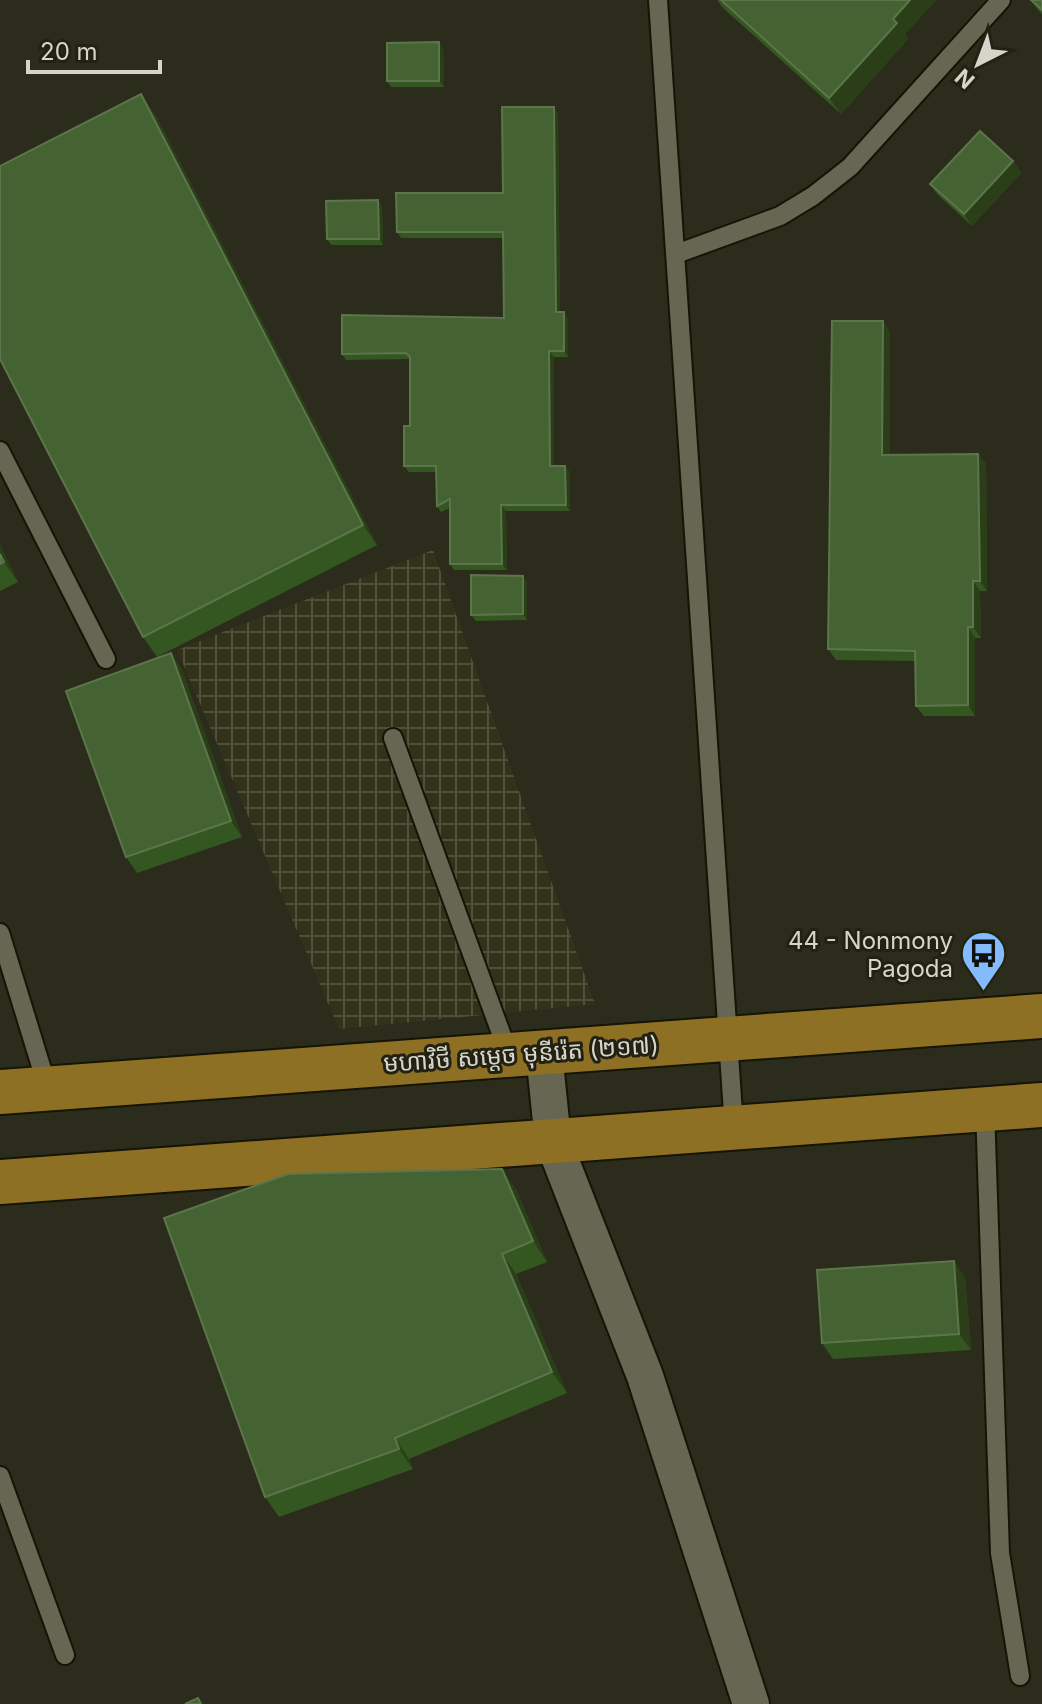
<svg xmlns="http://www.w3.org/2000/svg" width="1042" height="1704" viewBox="0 0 1042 1704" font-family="Inter,'Noto Sans Khmer',sans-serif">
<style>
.industrial{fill:url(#industrial-grid)}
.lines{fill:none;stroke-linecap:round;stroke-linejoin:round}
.service-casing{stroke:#151405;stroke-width:22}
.minor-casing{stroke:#151405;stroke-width:40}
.primary-casing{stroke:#151405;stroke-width:48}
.service{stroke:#666653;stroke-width:18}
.minor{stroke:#666653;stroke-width:36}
.primary{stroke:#8e7024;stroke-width:44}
.wall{fill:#345620}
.shaded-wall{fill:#2a3f17}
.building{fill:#456332;stroke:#5c754a;stroke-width:2}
.labels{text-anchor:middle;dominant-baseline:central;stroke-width:6;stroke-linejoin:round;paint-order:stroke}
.poi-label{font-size:24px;fill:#d5d5cb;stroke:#232212;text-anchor:end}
.street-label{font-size:24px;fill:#d5d5cb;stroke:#232212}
</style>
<defs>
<pattern id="industrial-grid" width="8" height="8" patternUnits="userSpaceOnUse" patternTransform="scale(2)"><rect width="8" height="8" fill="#32321a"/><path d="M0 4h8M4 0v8" fill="none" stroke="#4f4f3a"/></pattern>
</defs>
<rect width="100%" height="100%" fill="#2c2c1c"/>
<polygon class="industrial" points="433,550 595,1004 339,1029 177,650"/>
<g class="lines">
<defs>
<g id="service">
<polyline points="658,0 734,1128"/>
<polyline points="676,254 780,216 813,196 850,167 1001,0"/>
<polyline points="0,451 106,659"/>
<polyline points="393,738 509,1055"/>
<polyline points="0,933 48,1089"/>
<polyline points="985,1109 1000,1553 1020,1676"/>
<polyline points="0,1476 65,1655"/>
</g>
<polyline id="minor" points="544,1053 553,1141 645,1376 751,1704"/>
<g id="primary">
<polyline points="0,1092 1042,1016"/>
<polyline points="0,1182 1042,1105"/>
</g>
</defs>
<use href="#service" class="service-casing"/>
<use href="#minor" class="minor-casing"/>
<use href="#primary" class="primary-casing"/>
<use href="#service" class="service"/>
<use href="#minor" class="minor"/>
<use href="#primary" class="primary"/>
</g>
<g class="wall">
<polygon points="717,0 936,0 905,34 908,39 841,114 723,8"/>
<polygon points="1031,0 1042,0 1042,14 1038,10"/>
<polygon points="443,48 444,87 391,87 387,81"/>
<polygon points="558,113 560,312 568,318 568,357 554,357 554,466 570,472 570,511 506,511 507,570 454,570 450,564 450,508 441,512 437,506 436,472 409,472 404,466 410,426 410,359 346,360 342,354 504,318 503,238 401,238 397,232 503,193"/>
<polygon points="155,114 377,545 157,657 143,637"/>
<polygon points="1013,161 1021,173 972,226 938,195 930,184"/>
<polygon points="382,206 383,245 331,245 327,239"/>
<polygon points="890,332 890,455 978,454 986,464 987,591 980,591 981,638 975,638 975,716 924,716 916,706 915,661 836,660 828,649"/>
<polygon points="0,545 18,582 0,591"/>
<polygon points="527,582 527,620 476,621 471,615"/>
<polygon points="171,653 182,670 242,837 137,873 126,857"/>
<polygon points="516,1189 547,1262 516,1274 567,1393 409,1459 413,1469 279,1517 265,1497"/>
<polygon points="965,1277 971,1350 833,1359 822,1343"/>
</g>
<g class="shaded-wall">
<polygon points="910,0 936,0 905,34 908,39 841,114 829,98 893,19"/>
<polygon points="439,42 443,48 444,87 439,81"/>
<polygon points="141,94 155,114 377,545 363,525"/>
<polygon points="554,107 558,113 560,318 556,312"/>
<polygon points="1013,161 1021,173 972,226 964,214"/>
<polygon points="378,200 382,206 383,245 379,239"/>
<polygon points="564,312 568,318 568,357 564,351"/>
<polygon points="883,321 890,332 890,465 882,455"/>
<polygon points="549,351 554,357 554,472 550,466"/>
<polygon points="978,454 986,464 987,591 980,581"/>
<polygon points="565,466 570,472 570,511 566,505"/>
<polygon points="501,505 506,511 507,570 502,564"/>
<polygon points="0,545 18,582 4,562 0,554"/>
<polygon points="523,576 527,582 527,620 523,614"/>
<polygon points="973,581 980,591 981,638 973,627"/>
<polygon points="968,627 975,638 975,716 968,705"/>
<polygon points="171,653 182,670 242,837 231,821"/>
<polygon points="502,1169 516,1189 547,1262 533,1241"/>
<polygon points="502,1254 516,1274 567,1393 552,1372"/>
<polygon points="954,1261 965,1277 971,1350 959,1334"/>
<polygon points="395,1438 409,1459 413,1469 399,1449"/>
</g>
<g class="building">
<polygon points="721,0 910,0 893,19 897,23 829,98"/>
<polygon points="1031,0 1042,0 1042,10"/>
<polygon points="439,42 439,81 387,81 387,43"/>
<polygon points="141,94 363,525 143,637 0,359 0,166"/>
<polygon points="502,107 554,107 556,312 564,312 564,351 549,351 550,466 565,466 566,505 501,505 502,564 450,564 450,499 437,506 436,466 404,466 404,426 410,426 410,357 406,353 342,354 342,315 504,318 503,232 397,232 396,193 503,193"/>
<polygon points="980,131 1013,161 964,214 930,184"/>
<polygon points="378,200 379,239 327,239 326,201"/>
<polygon points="832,321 883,321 882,455 978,454 980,581 973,581 973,627 968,627 968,705 916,706 915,651 828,649"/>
<polygon points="0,554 4,562 0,564"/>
<polygon points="471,575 523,576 523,614 471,615"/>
<polygon points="171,653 231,821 126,857 66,691"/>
<polygon points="502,1169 533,1241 502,1254 552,1372 395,1438 399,1449 265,1497 164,1218 288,1174"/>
<polygon points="954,1261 959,1334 822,1343 817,1270"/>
<polygon points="198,1698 201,1704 185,1704"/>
</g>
<defs>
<symbol id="bus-pin" viewBox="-11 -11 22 30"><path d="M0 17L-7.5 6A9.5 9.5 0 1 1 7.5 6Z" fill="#84bcfb" stroke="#232212"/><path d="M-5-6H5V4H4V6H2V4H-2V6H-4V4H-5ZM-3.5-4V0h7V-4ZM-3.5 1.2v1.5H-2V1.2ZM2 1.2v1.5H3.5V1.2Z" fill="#111"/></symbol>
</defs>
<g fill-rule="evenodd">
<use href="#bus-pin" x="958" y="928" width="51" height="69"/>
</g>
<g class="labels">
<g class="poi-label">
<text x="953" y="940">44 - Nonmony<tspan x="953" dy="28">Pagoda</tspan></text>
</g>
<g class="street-label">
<text transform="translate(521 1054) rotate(-4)">មហាវិថី សម្តេច មុនីរ៉េត (២១៧)</text>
</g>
</g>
<g transform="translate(978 64) rotate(222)" stroke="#232212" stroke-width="6" paint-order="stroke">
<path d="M0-6L14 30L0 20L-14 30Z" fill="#d5d5cb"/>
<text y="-12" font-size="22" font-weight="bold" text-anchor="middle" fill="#d5d5cb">N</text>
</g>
<path d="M28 60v12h132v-12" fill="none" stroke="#d5d5cb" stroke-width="4"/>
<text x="40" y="60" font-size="24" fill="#d5d5cb" stroke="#232212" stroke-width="6" paint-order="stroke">20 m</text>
</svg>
